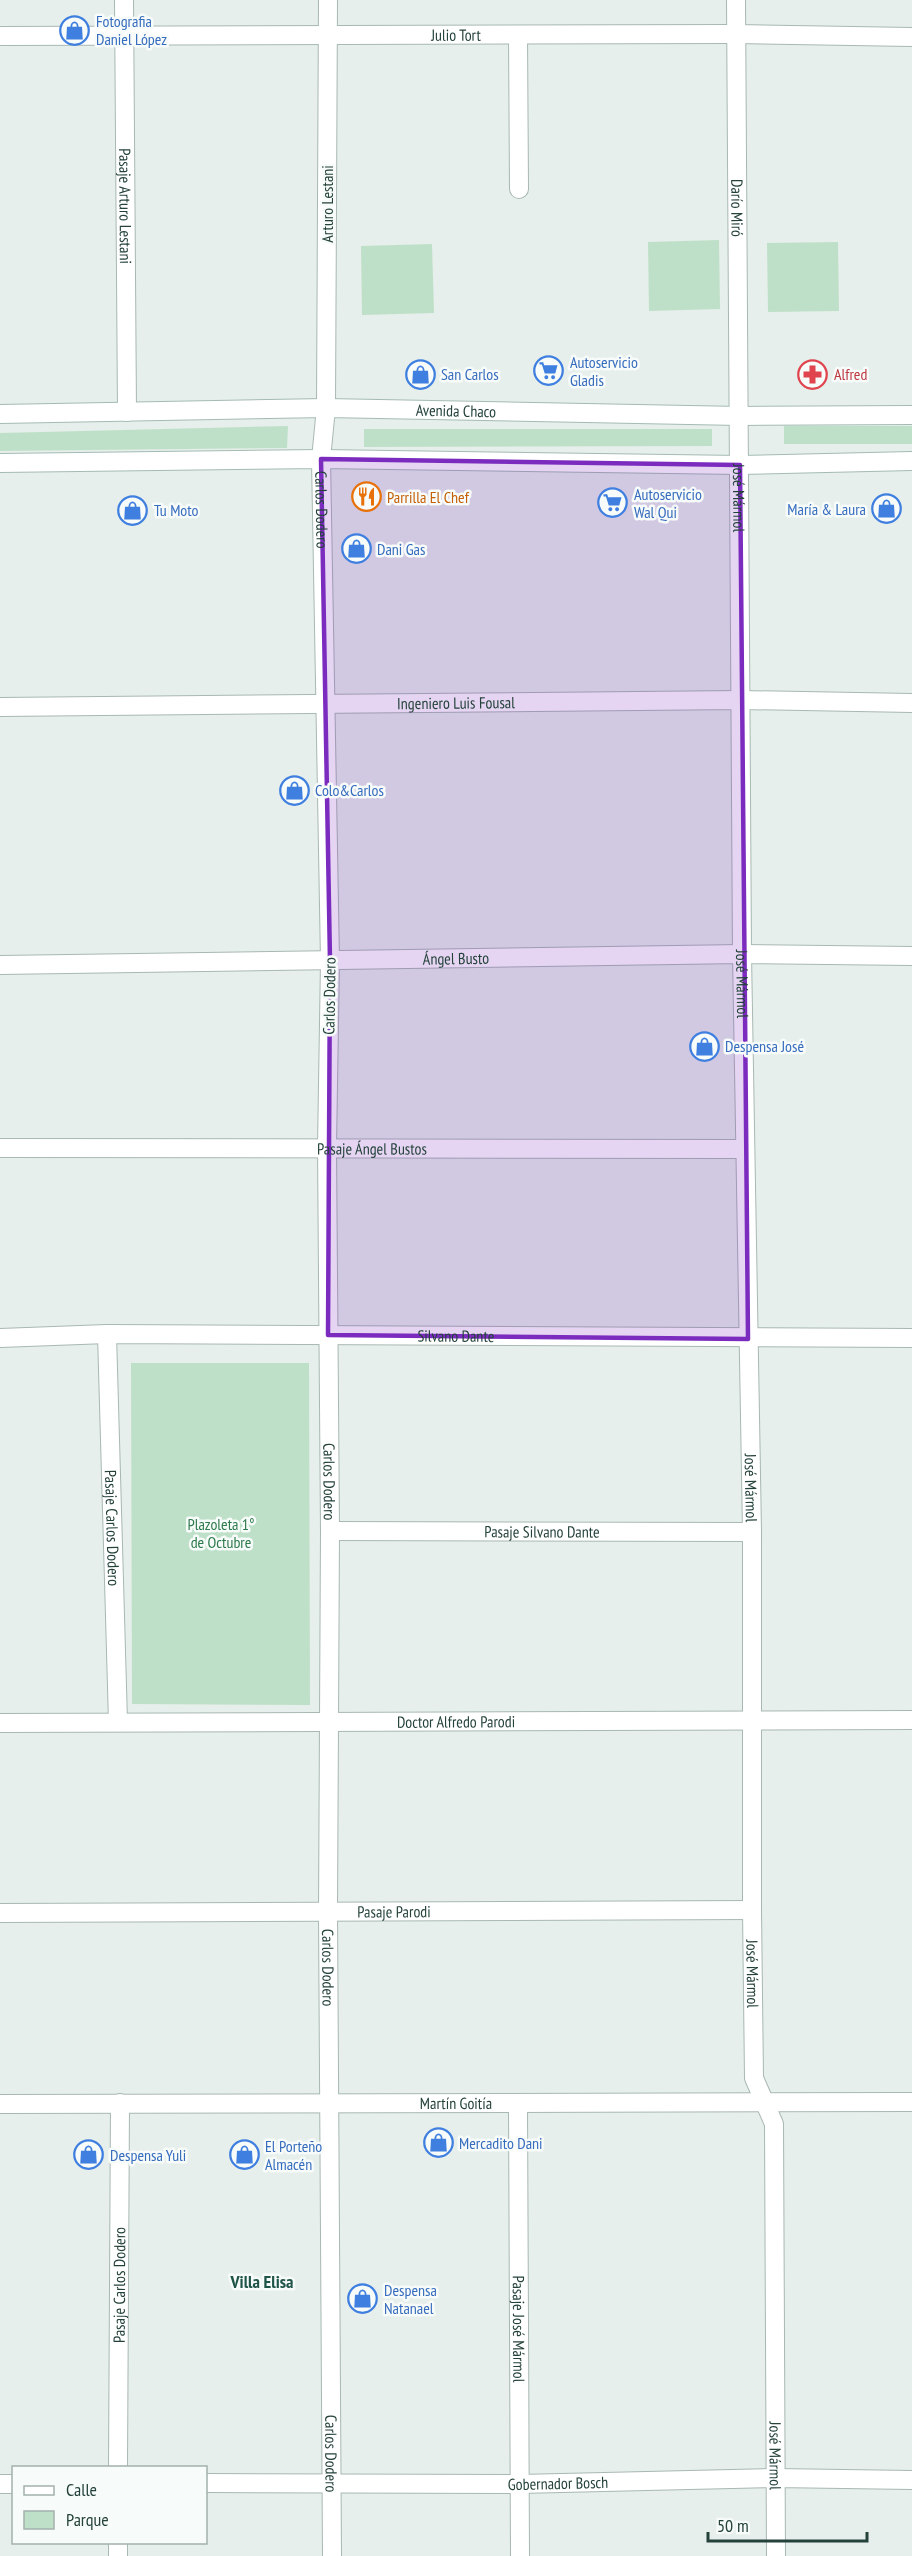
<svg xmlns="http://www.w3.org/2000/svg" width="912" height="2556" viewBox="0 0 912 2556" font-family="'PT Sans Narrow',sans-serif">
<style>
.green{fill:#bfe0c8}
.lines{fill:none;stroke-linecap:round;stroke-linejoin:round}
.minor-casing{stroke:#a8b8b2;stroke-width:20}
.tertiary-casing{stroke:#a8b8b2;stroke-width:20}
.secondary-casing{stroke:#a4bbb3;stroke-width:20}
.minor{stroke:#fff;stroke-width:18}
.tertiary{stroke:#fff;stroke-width:18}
.secondary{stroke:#fff;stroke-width:18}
.marked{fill:#7b2cbf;fill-opacity:0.2;stroke:#7b2cbf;stroke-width:4.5;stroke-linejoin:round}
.labels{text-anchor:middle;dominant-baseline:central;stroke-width:5;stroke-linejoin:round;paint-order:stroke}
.shop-label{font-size:16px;fill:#366cbe;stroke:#f7fbf9;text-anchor:start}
.street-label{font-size:16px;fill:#24423a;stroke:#f7fbf9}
.health-label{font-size:16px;fill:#be3a42;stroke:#f7fbf9;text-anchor:start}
.food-label{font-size:16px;fill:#c56008;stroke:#f7fbf9;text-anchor:start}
.park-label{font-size:16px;fill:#2d7a4b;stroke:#f7fbf9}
.neighbourhood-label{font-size:18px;font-weight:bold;fill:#1f5548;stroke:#f7fbf9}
</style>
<rect width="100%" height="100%" fill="#e6efeb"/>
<g class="green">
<polygon points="719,240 720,309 649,311 648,242"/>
<polygon points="838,242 839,311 768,312 767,243"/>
<polygon points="432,244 434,313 362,315 361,246"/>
<polygon points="288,426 287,448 0,451 0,433"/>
<rect x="784" y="426" width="128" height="18"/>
<polygon points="364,429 712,429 712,446 364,447"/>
<polygon points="131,1363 309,1363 310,1705 132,1704"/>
</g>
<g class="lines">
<defs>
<g id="minor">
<path id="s1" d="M124,0L127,412"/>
<path id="s2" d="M328,0L326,408L321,459L330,961L327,1147L330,1531L328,1912L332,2556"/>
<path id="s3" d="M736,0L742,954L752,1532V1910L754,2078L774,2124L776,2556"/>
<polyline points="518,35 519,189"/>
<path id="s4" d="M0,36L736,34L912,37"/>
<path id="s5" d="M0,707L741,700L912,703"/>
<path id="s6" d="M0,965L742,954L912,956"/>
<path id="s7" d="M0,1148L744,1149"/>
<path id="s8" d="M107,1334L118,1722"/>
<path id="s9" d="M0,1338L107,1334L912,1338"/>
<path id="s10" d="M330,1531L752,1532"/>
<path id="s11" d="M0,1723L912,1720"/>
<path id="s12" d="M0,1913L752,1910"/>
<path id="s13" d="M518,2103L520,2556"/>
<path id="s14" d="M118,2468L120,2103"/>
<path id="s15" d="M206,2483L519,2484L775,2478L912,2480"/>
<polyline points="0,2484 14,2484"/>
<polyline points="118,2542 118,2556"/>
</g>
<g id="tertiary">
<path id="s16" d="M0,2104L912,2102"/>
</g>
<g id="secondary">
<path id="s17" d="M0,414L326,408L740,416L912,415"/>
<polyline points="0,463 321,459 740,465 912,461"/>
</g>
</defs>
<use href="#minor" class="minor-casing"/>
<use href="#tertiary" class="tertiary-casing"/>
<use href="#secondary" class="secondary-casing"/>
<use href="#minor" class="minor"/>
<use href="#tertiary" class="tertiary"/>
<use href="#secondary" class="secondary"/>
</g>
<path class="marked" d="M321,459L740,465L748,1339L328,1335L330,961Z"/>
<defs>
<symbol id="shop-ring" viewBox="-11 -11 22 22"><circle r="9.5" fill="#f7fbf9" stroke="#3f7fe0" stroke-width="1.5"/><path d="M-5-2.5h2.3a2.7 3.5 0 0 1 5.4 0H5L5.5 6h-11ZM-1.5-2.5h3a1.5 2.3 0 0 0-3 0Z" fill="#3f7fe0"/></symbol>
<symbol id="supermarket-ring" viewBox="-11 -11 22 22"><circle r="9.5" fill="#f7fbf9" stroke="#3f7fe0" stroke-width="1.5"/><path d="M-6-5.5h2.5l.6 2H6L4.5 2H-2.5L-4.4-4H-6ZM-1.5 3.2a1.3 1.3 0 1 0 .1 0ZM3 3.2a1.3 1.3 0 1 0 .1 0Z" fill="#3f7fe0"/></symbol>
<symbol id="pharmacy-ring" viewBox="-11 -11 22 22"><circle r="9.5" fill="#f7fbf9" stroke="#e0444e" stroke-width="1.5"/><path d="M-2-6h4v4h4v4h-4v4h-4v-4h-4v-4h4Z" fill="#e0444e"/></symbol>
<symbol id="restaurant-ring" viewBox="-11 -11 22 22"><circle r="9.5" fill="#f7fbf9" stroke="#e8710a" stroke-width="1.5"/><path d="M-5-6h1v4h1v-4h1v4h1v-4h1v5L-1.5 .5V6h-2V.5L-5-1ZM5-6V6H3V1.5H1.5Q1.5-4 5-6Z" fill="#e8710a"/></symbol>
</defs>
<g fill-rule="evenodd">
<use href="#shop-ring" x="58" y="14" width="33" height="33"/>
<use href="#supermarket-ring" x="532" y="354" width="33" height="33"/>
<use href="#shop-ring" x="404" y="358" width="33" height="33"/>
<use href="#pharmacy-ring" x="796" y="358" width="33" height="33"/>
<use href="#restaurant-ring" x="350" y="480" width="33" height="33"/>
<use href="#supermarket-ring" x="596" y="486" width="33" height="33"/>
<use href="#shop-ring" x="870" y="492" width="33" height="33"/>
<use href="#shop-ring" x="116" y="494" width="33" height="33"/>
<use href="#shop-ring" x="340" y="532" width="33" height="33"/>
<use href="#shop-ring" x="278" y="774" width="33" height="33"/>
<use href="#shop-ring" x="688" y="1030" width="33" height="33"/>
<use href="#shop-ring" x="422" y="2126" width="33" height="33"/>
<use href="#shop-ring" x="72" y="2138" width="33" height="33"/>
<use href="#shop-ring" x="228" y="2138" width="33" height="33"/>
<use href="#shop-ring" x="346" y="2282" width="33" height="33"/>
</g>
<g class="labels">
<g class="shop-label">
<text x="96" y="21">Fotografia<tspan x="96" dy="18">Daniel López</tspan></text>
<text x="570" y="362">Autoservicio<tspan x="570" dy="18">Gladis</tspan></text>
<text x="441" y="374">San Carlos</text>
<text x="634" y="494">Autoservicio<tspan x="634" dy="18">Wal Qui</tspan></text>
<text x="866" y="509" text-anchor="end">María &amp; Laura</text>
<text x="154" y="510">Tu Moto</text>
<text x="377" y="549">Dani Gas</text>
<text x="315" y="790">Colo&amp;Carlos</text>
<text x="725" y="1046">Despensa José</text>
<text x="459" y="2143">Mercadito Dani</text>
<text x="265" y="2146">El Porteño<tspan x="265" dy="18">Almacén</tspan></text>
<text x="110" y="2155">Despensa Yuli</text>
<text x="384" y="2290">Despensa<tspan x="384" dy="18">Natanael</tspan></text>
</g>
<g class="street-label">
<text stroke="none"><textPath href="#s4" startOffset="456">Julio Tort</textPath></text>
<text transform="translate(327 204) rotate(-90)">Arturo Lestani</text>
<text stroke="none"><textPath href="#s1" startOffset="206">Pasaje Arturo Lestani</textPath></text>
<text stroke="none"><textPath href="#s3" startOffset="208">Darío Miró</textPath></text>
<text stroke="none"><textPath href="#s17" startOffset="456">Avenida Chaco</textPath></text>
<text stroke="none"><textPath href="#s3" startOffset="498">José Mármol</textPath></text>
<text stroke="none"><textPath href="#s2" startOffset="510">Carlos Dodero</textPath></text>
<text stroke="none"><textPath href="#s5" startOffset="456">Ingeniero Luis Fousal</textPath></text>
<text stroke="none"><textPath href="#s6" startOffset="456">Ángel Busto</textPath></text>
<text stroke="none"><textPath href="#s3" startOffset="984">José Mármol</textPath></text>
<text transform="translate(329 996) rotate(-89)">Carlos Dodero</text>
<text stroke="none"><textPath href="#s7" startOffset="372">Pasaje Ángel Bustos</textPath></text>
<text stroke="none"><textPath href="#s9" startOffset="456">Silvano Dante</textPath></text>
<text stroke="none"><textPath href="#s2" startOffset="1482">Carlos Dodero</textPath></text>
<text stroke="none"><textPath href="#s3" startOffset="1488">José Mármol</textPath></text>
<text stroke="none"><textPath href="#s8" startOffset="194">Pasaje Carlos Dodero</textPath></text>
<text stroke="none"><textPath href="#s10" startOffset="212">Pasaje Silvano Dante</textPath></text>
<text stroke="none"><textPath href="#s11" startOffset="456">Doctor Alfredo Parodi</textPath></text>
<text stroke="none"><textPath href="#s12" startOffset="394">Pasaje Parodi</textPath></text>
<text stroke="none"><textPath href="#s2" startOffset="1968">Carlos Dodero</textPath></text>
<text stroke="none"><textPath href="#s3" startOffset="1974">José Mármol</textPath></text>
<text stroke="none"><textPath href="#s16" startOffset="456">Martín Goitía</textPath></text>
<text stroke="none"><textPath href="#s14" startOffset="183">Pasaje Carlos Dodero</textPath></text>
<text stroke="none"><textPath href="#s13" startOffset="226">Pasaje José Mármol</textPath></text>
<text stroke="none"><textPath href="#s2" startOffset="2454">Carlos Dodero</textPath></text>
<text stroke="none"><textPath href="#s3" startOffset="2460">José Mármol</textPath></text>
<text stroke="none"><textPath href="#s15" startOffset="352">Gobernador Bosch</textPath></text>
</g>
<g class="health-label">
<text x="834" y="374">Alfred</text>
</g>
<g class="food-label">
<text x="387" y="497">Parrilla El Chef</text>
</g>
<g class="park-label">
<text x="221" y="1524">Plazoleta 1°<tspan x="221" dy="18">de Octubre</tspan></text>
</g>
<g class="neighbourhood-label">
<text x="262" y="2281">Villa Elisa</text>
</g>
</g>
<rect x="12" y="2466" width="195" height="78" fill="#f7fbf9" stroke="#a3b1ad" stroke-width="1.5"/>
<rect x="24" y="2486" width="30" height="9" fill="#ffffff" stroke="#a3b1ad" stroke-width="1.5"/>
<text x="66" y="2496" font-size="18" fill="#24423a">Calle</text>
<rect x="24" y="2511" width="30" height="18" fill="#bfe0c8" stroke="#a3b1ad" stroke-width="1.5"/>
<text x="66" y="2526" font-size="18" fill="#24423a">Parque</text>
<path d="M708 2532v9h159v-9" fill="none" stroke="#24423a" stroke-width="3"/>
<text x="717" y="2532" font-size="18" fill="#24423a" stroke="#f7fbf9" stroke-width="4.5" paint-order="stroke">50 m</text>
</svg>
